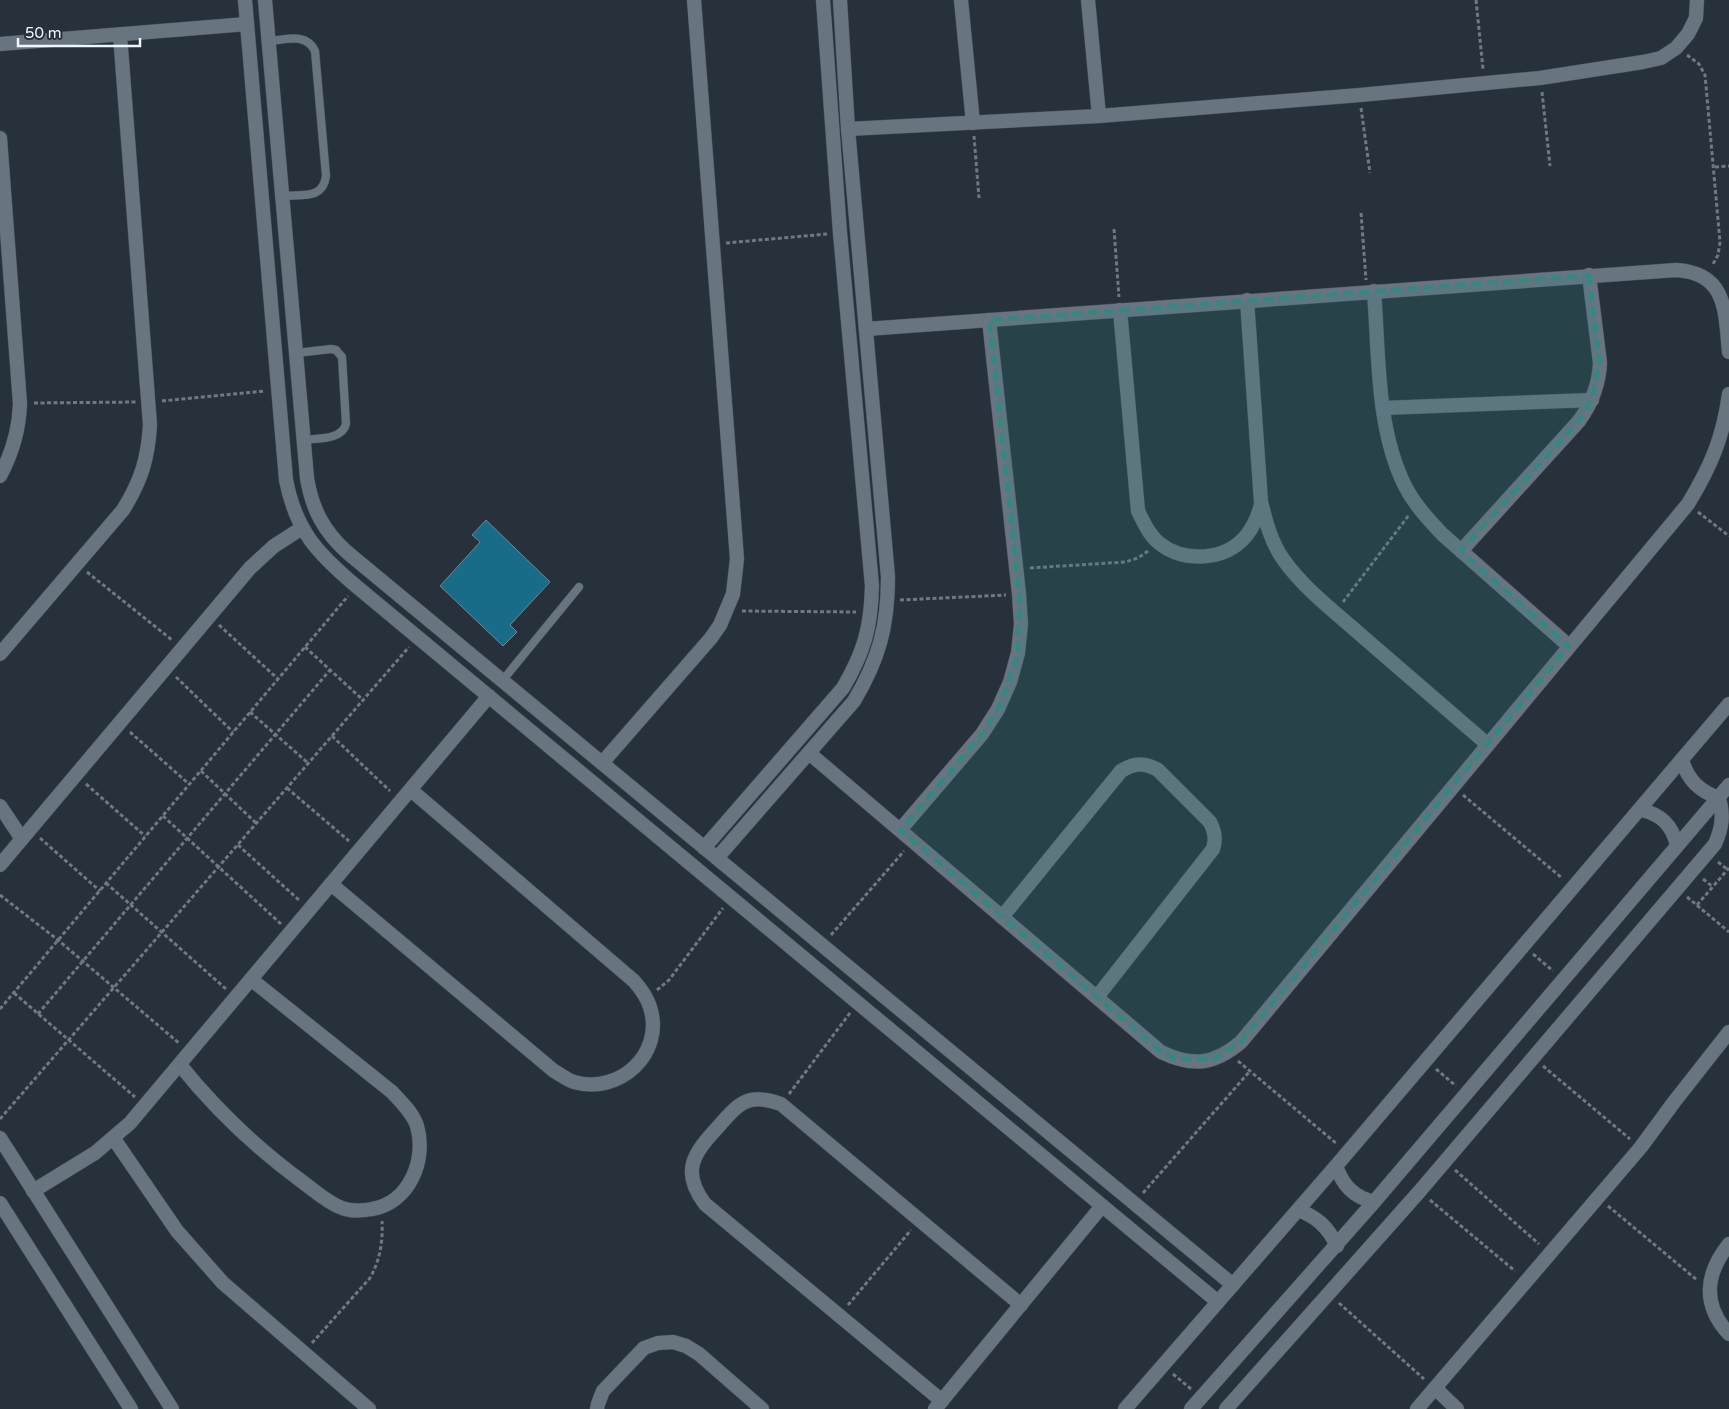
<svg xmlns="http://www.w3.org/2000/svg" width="1729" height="1409" viewBox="0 0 1729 1409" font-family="'Varela Round',sans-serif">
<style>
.building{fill:#196c87;stroke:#73858d}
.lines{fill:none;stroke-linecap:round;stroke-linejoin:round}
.service-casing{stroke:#454e57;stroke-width:9}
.minor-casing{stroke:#454e57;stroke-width:15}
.tertiary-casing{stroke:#454e57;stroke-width:15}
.path{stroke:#6f7982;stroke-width:3;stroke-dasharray:4 2.5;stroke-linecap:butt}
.service{stroke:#687480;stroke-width:8}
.minor{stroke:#687480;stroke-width:14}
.tertiary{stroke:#687480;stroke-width:14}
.marked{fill:#308983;fill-opacity:0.2;stroke:#308983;stroke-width:4;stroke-dasharray:10 6;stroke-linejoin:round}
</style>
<rect width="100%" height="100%" fill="#26313c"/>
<polygon class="building" points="486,520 550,582 510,625 517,632 503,646 440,586 480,542 472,535"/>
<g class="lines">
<defs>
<g id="service">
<path d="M269,41C286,40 306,32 315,51L326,176C323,200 302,194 282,196"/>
<path d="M296,353L331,349L336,350L342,357L346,424C342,440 318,438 304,440"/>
<polyline points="502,681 579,587"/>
</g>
<g id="minor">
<path d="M245,0L286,480C296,531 317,553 356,586L1218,1302"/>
<path d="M265,0L307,478C312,509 324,532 348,553L1233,1285"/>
<polyline points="961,0 973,123"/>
<polyline points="1088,0 1099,116"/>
<polyline points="0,44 247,24"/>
<polyline points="848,129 1099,116 1360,95 1540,78 1643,62 1661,58 1676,48 1688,34 1696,18 1697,0"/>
<path d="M0,138L20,404C19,430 13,452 0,476"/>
<path d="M1374,291C1379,354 1376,428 1405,486C1414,504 1428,519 1442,534L1569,646"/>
<path d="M1247,300L1261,502C1266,522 1271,542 1283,559C1304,589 1335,612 1362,636C1404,672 1445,708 1487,744"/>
<path d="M1120,310L1138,511C1144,523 1149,535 1159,543C1184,563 1225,561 1246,536C1254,526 1258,516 1261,505"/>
<path d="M866,329L1676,270C1727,273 1725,311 1729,352"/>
<polyline points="1383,408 1592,400"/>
<path d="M1461,551L1579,421C1592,403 1599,385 1600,363L1589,275"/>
<path d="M0,654L123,510C141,481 148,459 150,425L120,35"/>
<path d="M809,753L1161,1052C1192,1067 1214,1065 1241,1042L1688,504C1711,466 1723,438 1729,394"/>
<polyline points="602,763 711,638 720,625 733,594 737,559 694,0"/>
<polyline points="0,806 22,839"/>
<path d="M1641,810C1661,814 1672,825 1677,845"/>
<polyline points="900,830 982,734 998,709 1010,682 1018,653 1021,624 1019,594 989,320"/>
<path d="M704,848L843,688C864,652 871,628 872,586L840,233L823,0"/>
<path d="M717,858L854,701C879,659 888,626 888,577L848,129L840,0"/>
<polyline points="0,865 250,568 274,546 302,528"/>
<path d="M331,884L554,1071C560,1074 567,1080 574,1082C619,1095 665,1054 650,1007C647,997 641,989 634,981L411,790"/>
<path d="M1002,917L1121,771C1134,763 1144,762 1158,770L1210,822C1215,832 1216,839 1213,849L1097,997"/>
<path d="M180,1065C217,1111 256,1148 304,1183C316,1192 328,1203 342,1208C352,1212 362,1211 372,1209C409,1203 427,1160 417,1126C413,1113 401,1102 392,1092L252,980"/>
<polyline points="114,1139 177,1231 223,1283 369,1409"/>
<path d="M1336,1166C1343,1186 1354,1197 1374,1202"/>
<polyline points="33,1191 95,1153 130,1123 489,696"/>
<path d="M1298,1210C1317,1217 1328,1227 1337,1246"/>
<path d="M1729,1244C1705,1274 1702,1305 1729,1334"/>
<polyline points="1435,1388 1457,1409"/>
<path d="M942,1401L705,1204C680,1171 694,1153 718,1127C739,1103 748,1092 781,1104L1021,1305"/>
<polyline points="597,1409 598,1404 603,1391 644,1348 658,1343 673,1342 686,1346 699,1354 762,1409"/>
<polyline points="935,1409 1102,1206"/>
<polyline points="1125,1409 1336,1166 1729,704"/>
<polyline points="1191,1409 1374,1202 1729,785"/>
<path d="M1226,1409L1419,1192L1715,844C1722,828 1724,815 1719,798C1699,791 1688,780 1682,760"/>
<polyline points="1417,1409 1641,1147 1674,1102 1729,1032"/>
</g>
<g id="tertiary">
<polyline points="0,1138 172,1409"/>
<polyline points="0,1203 131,1409"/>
</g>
</defs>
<use href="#service" class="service-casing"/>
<use href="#minor" class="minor-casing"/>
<use href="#tertiary" class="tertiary-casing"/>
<g class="path">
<polyline points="1476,0 1483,69"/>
<polyline points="1687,55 1699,64 1705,75 1720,242 1718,255 1712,266"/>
<polyline points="1542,92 1550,166"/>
<polyline points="1361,108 1370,173"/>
<polyline points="974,136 979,198"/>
<polyline points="1715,167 1729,166"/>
<polyline points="1361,213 1366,280"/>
<polyline points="1114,229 1119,297"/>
<polyline points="726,243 827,234"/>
<polyline points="162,401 265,391"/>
<polyline points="34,403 136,402"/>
<polyline points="1698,512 1729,536"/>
<polyline points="1030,568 1125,562 1138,558 1148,551"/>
<polyline points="87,572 172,640"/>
<polyline points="900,600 1006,595"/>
<polyline points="1343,602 1409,515"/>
<polyline points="742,611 856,612"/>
<polyline points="219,625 278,679"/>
<polyline points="305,647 363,700"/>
<polyline points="176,677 233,732"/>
<polyline points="250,712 308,763"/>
<polyline points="130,732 189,784"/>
<polyline points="332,736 390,791"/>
<polyline points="201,771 256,823"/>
<polyline points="86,784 145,836"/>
<polyline points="287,788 349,841"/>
<polyline points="1463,795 1562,878"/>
<polyline points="163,816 281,924"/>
<polyline points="40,838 100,891"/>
<polyline points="238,845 300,901"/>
<polyline points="1718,862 1727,869"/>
<polyline points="1703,879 1713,887"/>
<polyline points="106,883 226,989"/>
<polyline points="0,895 58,940 180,1044"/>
<polyline points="1687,897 1729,932"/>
<polyline points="1697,905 1729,868"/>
<polyline points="831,935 904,851"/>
<polyline points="1533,954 1553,971"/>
<polyline points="657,990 669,980 723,908"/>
<polyline points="14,993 135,1097"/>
<polyline points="0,1009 348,596"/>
<polyline points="38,1014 330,670"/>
<polyline points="1238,1061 1337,1144"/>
<polyline points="1543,1066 1630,1139"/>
<polyline points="1436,1069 1456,1086"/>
<polyline points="789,1094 850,1013"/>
<polyline points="0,1119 409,647"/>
<polyline points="1455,1170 1539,1244"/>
<polyline points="1143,1193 1250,1071"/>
<polyline points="1430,1200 1515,1271"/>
<polyline points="1608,1206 1697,1280"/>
<polyline points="1339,1303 1424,1379"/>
<polyline points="848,1305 911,1230"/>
<path d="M312,1343L370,1278C380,1260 383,1242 382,1221"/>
<polyline points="1173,1374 1191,1389"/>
</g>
<use href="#service" class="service"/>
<use href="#minor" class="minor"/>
<use href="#tertiary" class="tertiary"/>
</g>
<path class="marked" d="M1589,275L1600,363L1592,400L1579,421L1461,551L1569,646L1241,1042L1213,1060H1177L1161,1052L900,830L982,734L998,709L1018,653L1019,594L989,320Z"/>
<path d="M18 38v8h122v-8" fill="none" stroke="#eef5fd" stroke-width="2.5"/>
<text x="25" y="38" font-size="15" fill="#eef5fd" stroke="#26313c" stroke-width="4" paint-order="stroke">50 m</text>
</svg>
